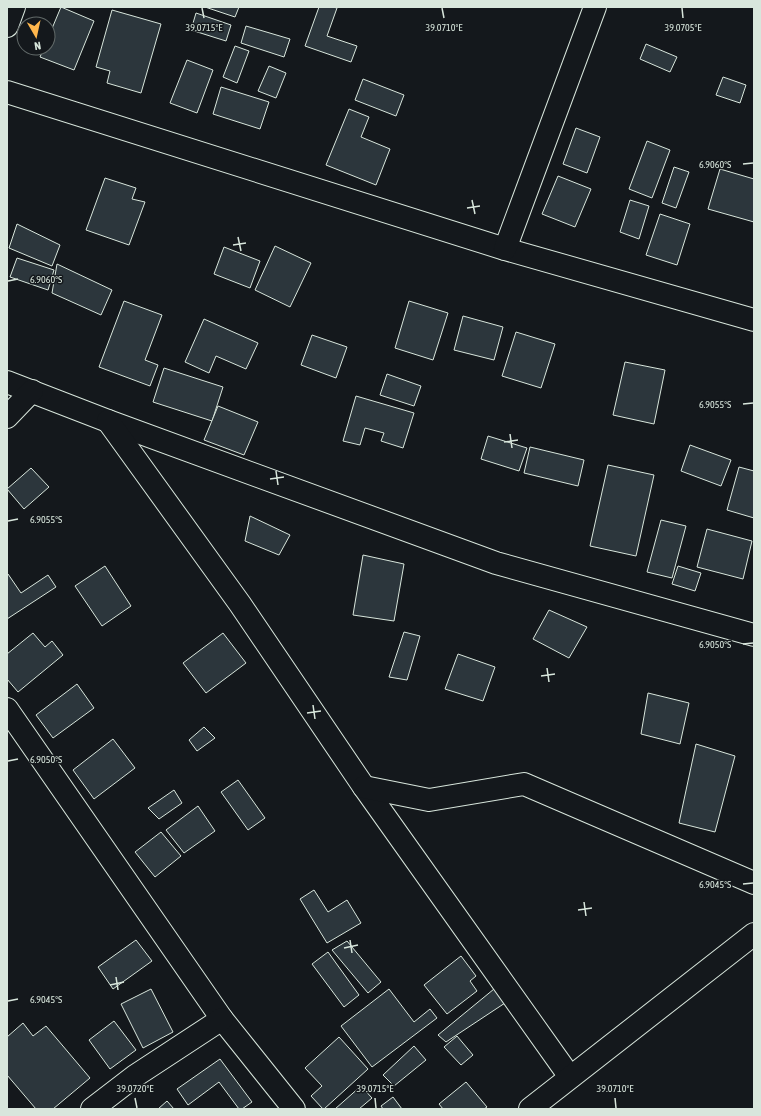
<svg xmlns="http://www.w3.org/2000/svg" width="761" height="1116" viewBox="0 0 761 1116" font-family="'Asap Condensed',sans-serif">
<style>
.building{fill:#2c363c;stroke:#d8e6dc}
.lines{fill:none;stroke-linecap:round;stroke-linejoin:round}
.street-casing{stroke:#d8e6dc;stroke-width:24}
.street{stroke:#14181c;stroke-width:22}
.ticks{fill:none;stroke:#d8e6dc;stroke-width:1.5}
.ticks-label{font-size:10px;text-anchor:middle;fill:#d8e6dc;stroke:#14181c;stroke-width:3;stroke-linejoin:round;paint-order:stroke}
</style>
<rect width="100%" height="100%" fill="#14181c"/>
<g class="building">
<polygon points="61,7 94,21 74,70 40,57 44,48 48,48 48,38"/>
<polygon points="205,7 239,7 235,17"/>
<polygon points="319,7 333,7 337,8 327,36 357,46 351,62 305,46"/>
<polygon points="112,10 161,24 141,93 107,83 110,71 96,67"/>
<polygon points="196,13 231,25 226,41 191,30"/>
<polygon points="246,26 290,39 284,57 241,43"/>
<polygon points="646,44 677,57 670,72 640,59"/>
<polygon points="235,46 249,51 237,83 223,77"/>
<polygon points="187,60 213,70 197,113 170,103"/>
<polygon points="269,66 286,73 276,98 258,91"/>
<polygon points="723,77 746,85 740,103 716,95"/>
<polygon points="363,79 404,95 396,116 355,100"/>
<polygon points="221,87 269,102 260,129 213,114"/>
<polygon points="349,109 369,117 361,137 390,149 376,185 326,165"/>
<polygon points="576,128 600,137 587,173 563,164"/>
<polygon points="647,141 670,150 652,198 629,189"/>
<polygon points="674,167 689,172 676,208 662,203"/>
<polygon points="720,169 754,179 754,222 708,209"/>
<polygon points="558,176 591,189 575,227 542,214"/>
<polygon points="105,178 136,188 132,199 145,202 129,245 86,230"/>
<polygon points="630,200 649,206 639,239 620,232"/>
<polygon points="660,214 690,224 677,265 646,255"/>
<polygon points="17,224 60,245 52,266 9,248"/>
<polygon points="275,246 311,263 290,307 255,290"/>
<polygon points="224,247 260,261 250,288 214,274"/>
<polygon points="17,258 54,270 48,290 10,277"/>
<polygon points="57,264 112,290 101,315 52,293"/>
<polygon points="124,301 162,315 145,360 158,365 150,386 99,367"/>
<polygon points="409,301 448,313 433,360 395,348"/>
<polygon points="463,316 503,327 494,360 454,350"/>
<polygon points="204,319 258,343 246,369 216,356 209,373 185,362"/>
<polygon points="516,332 555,344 541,388 502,376"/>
<polygon points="312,335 347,347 336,378 301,365"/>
<polygon points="625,362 665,370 654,424 613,415"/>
<polygon points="164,368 223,387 212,421 153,402"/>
<polygon points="387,374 421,386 414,406 380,395"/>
<polygon points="356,396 414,413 403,448 381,441 384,433 365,428 360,445 343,441"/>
<polygon points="218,406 258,422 244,455 204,440"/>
<polygon points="488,436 527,448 519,471 481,459"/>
<polygon points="690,445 731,460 721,486 681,471"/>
<polygon points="530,447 584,460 578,486 524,473"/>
<polygon points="608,465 654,475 636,556 590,546"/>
<polygon points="739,467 754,471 754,518 727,510"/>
<polygon points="31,468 49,487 24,509 7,489"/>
<polygon points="250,516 290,535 279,555 245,541"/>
<polygon points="661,520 686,526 672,578 647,572"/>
<polygon points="707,529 752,541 743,579 697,567"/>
<polygon points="363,555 404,564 394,621 353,615"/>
<polygon points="105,566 131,606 102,626 75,586"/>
<polygon points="678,566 701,573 695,591 672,584"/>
<polygon points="8,574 21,593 48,575 56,587 7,619 7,575"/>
<polygon points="549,610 587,627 569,658 533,639"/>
<polygon points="404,632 420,636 407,680 389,677"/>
<polygon points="33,633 45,647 52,641 63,655 18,692 7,679 7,654"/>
<polygon points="223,633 246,663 206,693 183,663"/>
<polygon points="458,654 495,667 483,701 445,689"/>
<polygon points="77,684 94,708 53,738 36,715"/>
<polygon points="648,693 689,703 680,744 641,734"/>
<polygon points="204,727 215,738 197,751 189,740"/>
<polygon points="113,739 135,768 94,799 73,770"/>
<polygon points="696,744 735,756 715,832 679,823"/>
<polygon points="238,780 265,818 248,830 221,792"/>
<polygon points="174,790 182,803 159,819 148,808"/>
<polygon points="198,806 215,831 184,853 166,830"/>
<polygon points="161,832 181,856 155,877 135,852"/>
<polygon points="314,890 328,912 347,900 361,923 327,943 300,899"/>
<polygon points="136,940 152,961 113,989 98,967"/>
<polygon points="347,941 381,982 368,993 332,950"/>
<polygon points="328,952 359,995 344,1007 312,964"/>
<polygon points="461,956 476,976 470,981 477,991 447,1014 424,985"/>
<polygon points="151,989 173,1032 143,1048 121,1004"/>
<polygon points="389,989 414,1022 430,1009 437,1018 372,1067 341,1026"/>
<polygon points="494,989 505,1003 446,1042 438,1035"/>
<polygon points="114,1021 136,1050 110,1069 89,1040"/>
<polygon points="23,1023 33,1036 46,1026 90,1078 53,1109 36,1109 7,1075 7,1037"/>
<polygon points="457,1036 473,1055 461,1065 444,1047"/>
<polygon points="339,1037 368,1069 324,1109 323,1109 311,1096 322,1086 305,1068"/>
<polygon points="414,1046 426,1060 394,1086 383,1075"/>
<polygon points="220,1059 252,1102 242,1109 239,1109 219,1082 188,1105 177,1089"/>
<polygon points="466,1082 487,1107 484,1109 443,1109 439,1104"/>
<polygon points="361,1086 372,1098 359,1109 335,1109"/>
<polygon points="393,1097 402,1109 383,1109 381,1106"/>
<polygon points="167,1101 174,1109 158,1109"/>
</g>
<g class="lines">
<defs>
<g id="street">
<polyline points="7,26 14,7"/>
<polyline points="7,92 505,249 754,320"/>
<polyline points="505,249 595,7"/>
<polyline points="7,382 108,421 496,563 754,635"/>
<polyline points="7,417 32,391"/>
<polyline points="108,421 240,604 364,787 570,1077"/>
<polyline points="7,709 222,1019 294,1109"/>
<polyline points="364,787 429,800 524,784 754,883"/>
<polyline points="92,1109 135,1076 222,1019"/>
<polyline points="530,1109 754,934"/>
</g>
</defs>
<use href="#street" class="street-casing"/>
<use href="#street" class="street"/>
</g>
<path class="ticks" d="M202,8L204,18M442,8L444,18M682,8L683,18M743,164L753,163M472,200L475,214M467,208L480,206M238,237L241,251M233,245L246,243M8,281L18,279M743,404L753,403M510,434L512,448M504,442L518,440M276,471L278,485M270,479L284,477M8,521L18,519M743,644L753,643M547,668L549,682M541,676L555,674M313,705L315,719M307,713L321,711M8,761L18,759M743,884L753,883M584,902L586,916M578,910L592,908M350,940L352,953M344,948L358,945M116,977L118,990M110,985L124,982M8,1001L18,999M135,1098L137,1108M375,1098L376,1108M615,1098L616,1108"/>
<g class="ticks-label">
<text x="204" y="31">39.0715°E</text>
<text x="444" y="31">39.0710°E</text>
<text x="683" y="31">39.0705°E</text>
<text x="715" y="168">6.9060°S</text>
<text x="46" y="283">6.9060°S</text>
<text x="715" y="408">6.9055°S</text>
<text x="46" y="523">6.9055°S</text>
<text x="715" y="648">6.9050°S</text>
<text x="46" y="763">6.9050°S</text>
<text x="715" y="888">6.9045°S</text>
<text x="46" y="1003">6.9045°S</text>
<text x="135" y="1092">39.0720°E</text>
<text x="375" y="1092">39.0715°E</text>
<text x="615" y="1092">39.0710°E</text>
</g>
<rect width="761" height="1116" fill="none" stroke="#d8e6dc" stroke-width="16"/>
<g transform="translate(36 36) rotate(171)"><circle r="19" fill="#14181c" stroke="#626a69"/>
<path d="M0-3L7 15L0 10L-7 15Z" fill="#ffb74d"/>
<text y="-6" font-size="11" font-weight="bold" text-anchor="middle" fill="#d8e6dc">N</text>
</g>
</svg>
